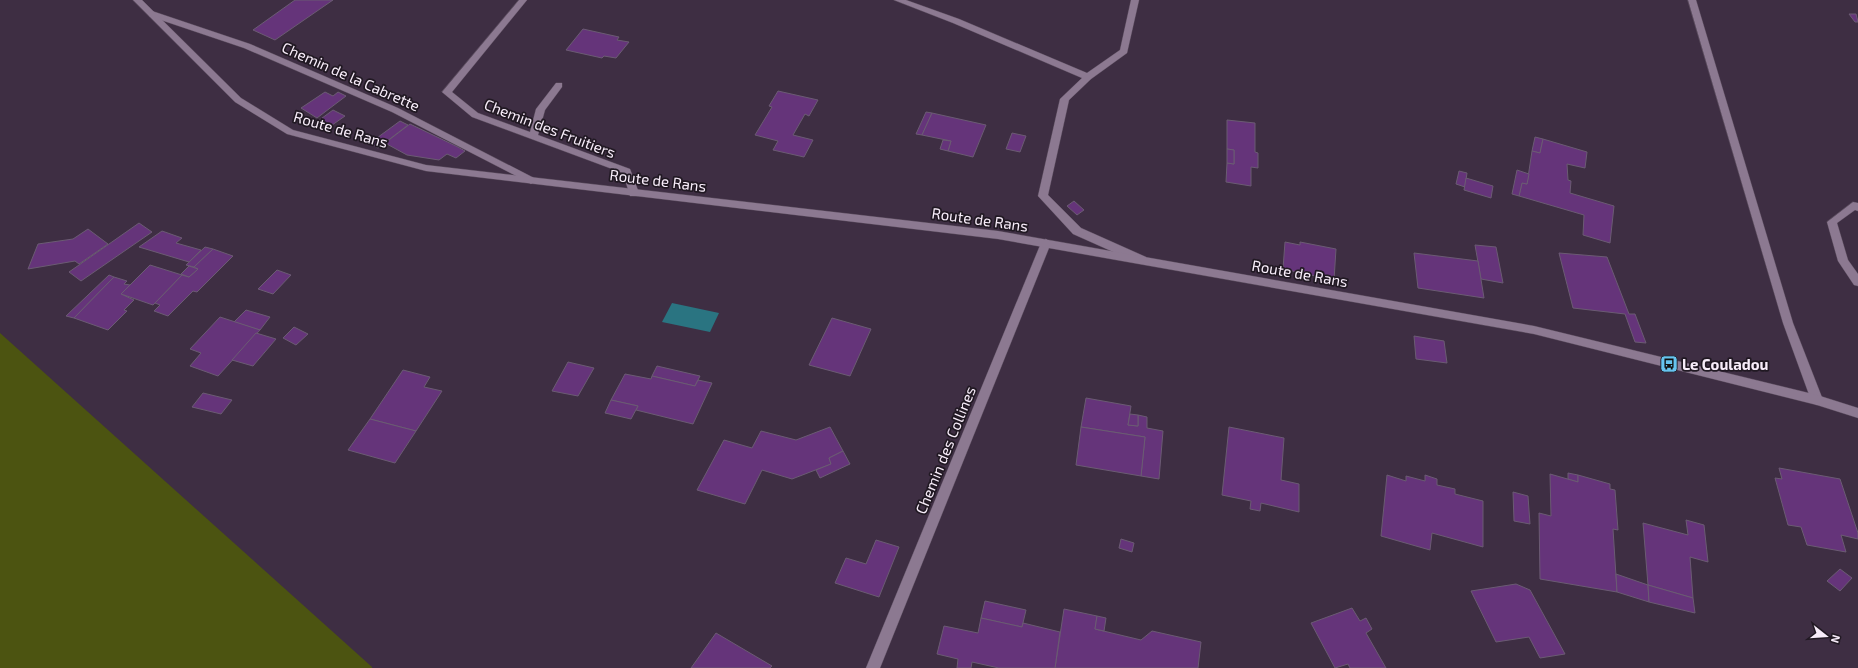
<svg xmlns="http://www.w3.org/2000/svg" width="1858" height="668" viewBox="0 0 1858 668" font-family="'Exo 2',sans-serif">
<style>
.green{fill:#4c5411}
.water{fill:#2a7481}
.building{fill:#65347a;stroke:#6b5b73}
.lines{fill:none;stroke-linecap:round;stroke-linejoin:round}
.service-casing{stroke:#584a5b;stroke-width:1}
.tertiary-casing{stroke:#584a5b;stroke-width:1}
.service{fill:#8c7991;fill-rule:evenodd}
.tertiary{fill:#8c7991;fill-rule:evenodd}
.labels{text-anchor:middle;dominant-baseline:central;stroke-width:3.5;stroke-linejoin:round;paint-order:stroke}
.street-label{font-size:15px;fill:#f8edfa;stroke:#211923}
.poi-label{font-size:15px;font-weight:bold;fill:#f8edfa;stroke:#211923;text-anchor:start}
</style>
<rect width="100%" height="100%" fill="#3e2e43"/>
<polygon class="green" points="0,333 372,667 372,668 0,668"/>
<polygon class="water" points="672,303 719,313 710,332 662,322"/>
<g class="building">
<polygon points="295,0 333,0 275,40 253,30"/>
<polygon points="1849,14 1856,14 1858,22 1855,22"/>
<polygon points="583,29 619,37 617,40 629,42 616,58 604,56 602,58 566,50"/>
<polygon points="778,91 818,100 809,116 805,114 793,135 813,140 804,157 773,150 778,141 755,135 772,107 769,106"/>
<polygon points="325,92 333,96 338,92 346,96 317,118 301,108"/>
<polygon points="333,110 345,116 325,130 314,124"/>
<polygon points="926,112 932,113 922,135 916,134"/>
<polygon points="932,113 986,125 973,157 948,151 951,141 922,135"/>
<polygon points="1227,120 1255,123 1255,152 1258,153 1258,168 1251,167 1251,186 1226,182 1227,163 1234,164 1234,150 1227,149"/>
<polygon points="400,121 408,125 378,148 370,143"/>
<polygon points="410,124 458,147 465,151 456,158 447,154 439,160 407,155 385,143"/>
<polygon points="1012,133 1026,136 1020,152 1006,149"/>
<polygon points="1535,137 1543,139 1540,153 1532,151"/>
<polygon points="1543,139 1587,152 1585,168 1567,164 1568,180 1571,181 1570,193 1614,206 1610,243 1583,235 1584,215 1519,196 1522,183 1527,184 1532,151 1540,153"/>
<polygon points="943,140 951,141 948,151 940,149"/>
<polygon points="1227,149 1234,150 1234,164 1227,163"/>
<polygon points="1517,170 1529,174 1527,184 1522,183 1519,196 1512,194"/>
<polygon points="1459,171 1467,173 1465,187 1456,184"/>
<polygon points="1466,178 1493,186 1491,198 1464,190"/>
<polygon points="1074,201 1084,210 1077,215 1067,206"/>
<polygon points="139,223 152,232 81,281 69,272"/>
<polygon points="88,229 108,244 79,264 75,261 28,269 38,244 73,239"/>
<polygon points="162,231 182,238 176,243 201,250 189,262 139,247"/>
<polygon points="1285,242 1300,245 1300,242 1336,249 1334,280 1283,269"/>
<polygon points="1475,245 1496,247 1503,283 1481,279"/>
<polygon points="205,247 213,249 194,267 186,265"/>
<polygon points="213,249 233,256 197,292 193,291 168,316 154,311 160,305 155,303 182,275 189,277 198,269 194,267"/>
<polygon points="1414,253 1478,261 1484,298 1418,288"/>
<polygon points="1559,253 1607,257 1629,314 1635,314 1646,343 1635,342 1625,314 1573,308"/>
<polygon points="150,265 182,275 153,305 121,294"/>
<polygon points="189,266 198,269 189,277 181,274"/>
<polygon points="277,270 291,275 273,294 258,289"/>
<polygon points="109,275 114,277 74,318 66,316"/>
<polygon points="114,277 127,281 124,284 130,285 121,294 134,300 124,310 127,311 108,330 74,318"/>
<polygon points="246,310 270,317 260,330 234,322"/>
<polygon points="220,317 260,330 218,376 190,366 201,353 190,349"/>
<polygon points="832,318 871,329 850,376 809,365"/>
<polygon points="294,327 308,334 296,345 283,338"/>
<polygon points="256,333 276,339 253,366 232,360"/>
<polygon points="1414,336 1444,341 1447,363 1416,359"/>
<polygon points="568,362 594,368 578,396 552,391"/>
<polygon points="657,366 700,376 695,386 652,376"/>
<polygon points="403,370 430,377 424,387 442,391 416,431 370,419"/>
<polygon points="625,374 651,379 652,376 695,386 698,380 712,383 693,424 636,410 638,406 611,400"/>
<polygon points="203,393 232,400 221,414 192,407"/>
<polygon points="1086,398 1131,406 1128,425 1138,426 1138,415 1147,417 1147,428 1163,431 1159,479 1141,476 1145,437 1081,427"/>
<polygon points="611,400 638,406 631,419 605,413"/>
<polygon points="1130,414 1138,415 1138,426 1128,425"/>
<polygon points="370,419 416,431 395,463 348,450"/>
<polygon points="830,427 843,451 829,458 831,464 792,479 762,470 745,504 697,490 724,440 752,448 761,431 796,440"/>
<polygon points="1081,427 1145,437 1141,476 1076,465"/>
<polygon points="1229,427 1284,438 1281,480 1299,484 1299,512 1261,503 1260,511 1250,509 1251,501 1222,495"/>
<polygon points="843,451 850,464 820,478 816,470 831,464 829,458"/>
<polygon points="1779,468 1840,479 1858,533 1858,539 1841,535 1846,552 1807,545 1801,527 1788,525 1775,478 1782,479"/>
<polygon points="1568,473 1578,475 1578,482 1568,479"/>
<polygon points="1550,474 1578,482 1578,475 1610,484 1610,489 1615,490 1618,530 1613,529 1617,592 1540,579 1539,513 1551,516"/>
<polygon points="1387,475 1406,481 1406,476 1425,481 1425,475 1437,479 1437,485 1455,489 1455,494 1483,501 1483,547 1432,533 1430,550 1381,536"/>
<polygon points="1513,492 1528,496 1530,524 1514,521"/>
<polygon points="1686,520 1704,525 1708,562 1690,557 1693,598 1648,585 1643,523 1688,535"/>
<polygon points="1121,539 1134,543 1132,552 1119,548"/>
<polygon points="876,540 899,547 879,597 835,583 846,558 866,564"/>
<polygon points="1840,569 1852,578 1840,591 1827,581"/>
<polygon points="1616,574 1648,585 1649,602 1617,592"/>
<polygon points="1516,584 1530,590 1565,654 1540,658 1529,637 1496,642 1471,591"/>
<polygon points="1648,585 1693,598 1695,613 1649,602"/>
<polygon points="985,601 1026,610 1022,627 981,618"/>
<polygon points="1352,608 1360,621 1366,618 1372,629 1366,633 1386,668 1350,668 1348,664 1335,668 1311,623"/>
<polygon points="1064,609 1097,616 1095,629 1141,640 1152,631 1201,642 1198,668 1055,668"/>
<polygon points="1097,616 1106,618 1104,631 1095,629"/>
<polygon points="981,618 1022,627 1023,623 1060,632 1055,668 999,668 972,662 971,668 957,668 958,659 937,654 944,626 978,633"/>
<polygon points="716,633 772,666 770,668 691,668"/>
</g>
<g class="lines">
<defs>
<g id="service">
<polygon points="519,0 527,0 452,92 478,113 530,132 536,109 556,83 562,83 562,87 545,110 538,135 630,169 639,193 638,196 630,196 623,173 472,117 442,92"/>
<polygon points="894,0 906,0 959,19 1087,73 1120,50 1131,0 1139,0 1127,53 1091,79 1069,100 1048,195 1081,228 1146,257 1147,260 1146,263 1138,263 1073,234 1038,196 1060,99 1082,78 953,23"/>
<polygon points="1688,0 1696,0 1793,323 1823,400 1821,403 1817,405 1813,403 1811,400 1783,323"/>
<polygon points="152,11 250,44 398,108 534,178 536,180 531,184 528,182 392,112 244,48 149,16 149,12"/>
<polygon points="1853,202 1858,203 1858,211 1855,210 1837,223 1848,260 1858,274 1858,286 1854,285 1838,261 1827,222"/>
<polygon points="1046,239 1051,243 880,668 866,668 1041,243"/>
</g>
<polygon id="tertiary" points="133,0 142,0 241,98 293,130 426,165 998,231 1534,326 1817,395 1858,408 1858,418 1817,405 1534,334 998,239 426,171 287,134 235,102"/>
</defs>
<use href="#service" class="service-casing"/>
<use href="#tertiary" class="tertiary-casing"/>
<use href="#service" class="service"/>
<use href="#tertiary" class="tertiary"/>
</g>
<defs>
<symbol id="bus-square" viewBox="-11 -11 22 22"><rect x="-9" y="-9" width="18" height="18" rx="4" fill="#66c4ef" stroke="#211923"/><path d="M-5-6H5V4H4V6H2V4H-2V6H-4V4H-5ZM-3.5-4V0h7V-4ZM-3.5 1.2v1.5H-2V1.2ZM2 1.2v1.5H3.5V1.2Z" fill="#111"/></symbol>
</defs>
<g fill-rule="evenodd">
<use href="#bus-square" x="1659" y="354" width="20" height="20"/>
</g>
<g class="labels">
<g class="street-label">
<text transform="translate(351 76) rotate(24)">Chemin de la Cabrette</text>
<text transform="translate(550 128) rotate(21)">Chemin des Fruitiers</text>
<text transform="translate(341 129) rotate(16)">Route de Rans</text>
<text transform="translate(658 180) rotate(7)">Route de Rans</text>
<text transform="translate(980 219) rotate(8)">Route de Rans</text>
<text transform="translate(1300 273) rotate(10)">Route de Rans</text>
<text transform="translate(945 450) rotate(-68)">Chemin des Collines</text>
</g>
<g class="poi-label">
<text x="1682" y="364">Le Couladou</text>
</g>
</g>
<g transform="translate(1826 636) rotate(107)" stroke="#211923" stroke-width="3" paint-order="stroke">
<path d="M0-3L7 15L0 10L-7 15Z" fill="#f8edfa"/>
<text y="-6" font-size="11" font-weight="bold" text-anchor="middle" fill="#f8edfa">N</text>
</g>
</svg>
